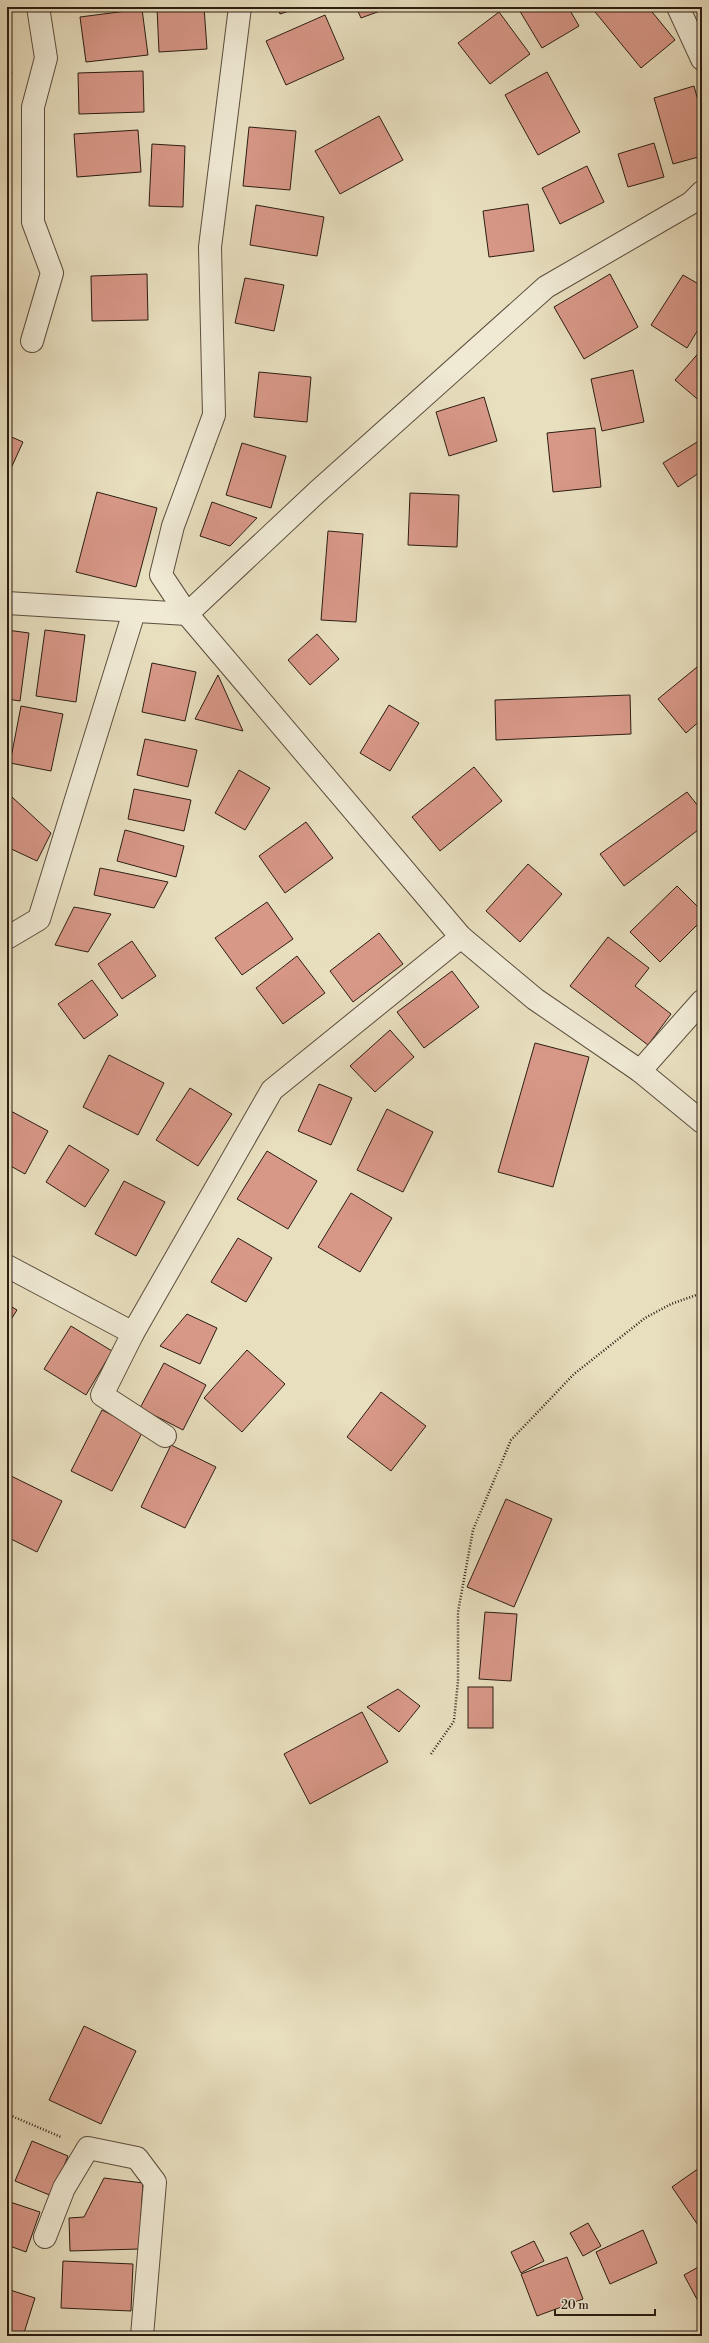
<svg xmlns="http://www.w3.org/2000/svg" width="709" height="2343" viewBox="0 0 709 2343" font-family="'Libre Bodoni',serif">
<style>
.building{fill:#d89888;stroke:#2c1d13}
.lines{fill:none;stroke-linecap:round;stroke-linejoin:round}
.minor-casing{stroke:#5b4e3e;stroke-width:24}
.path{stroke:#2c1d13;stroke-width:2.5;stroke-dasharray:1 2;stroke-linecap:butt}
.minor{stroke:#f0ead5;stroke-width:22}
</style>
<rect width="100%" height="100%" fill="#e8dfbf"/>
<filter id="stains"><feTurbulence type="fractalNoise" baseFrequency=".005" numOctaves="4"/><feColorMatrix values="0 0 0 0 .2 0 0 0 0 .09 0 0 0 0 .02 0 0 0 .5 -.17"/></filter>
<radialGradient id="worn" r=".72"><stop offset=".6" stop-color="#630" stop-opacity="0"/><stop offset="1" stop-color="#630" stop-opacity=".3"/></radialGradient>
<g class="building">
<polygon points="204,7 207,49 159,52 157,8"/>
<polygon points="277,7 301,7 280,14"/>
<polygon points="356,7 391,7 361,18"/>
<polygon points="521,7 568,7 579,26 542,48 518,8"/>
<polygon points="591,7 648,7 675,40 641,68"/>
<polygon points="142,9 148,55 86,62 80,17"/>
<polygon points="499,12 530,54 490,84 458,43"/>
<polygon points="325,15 344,59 286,85 266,41"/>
<polygon points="7,48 12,74 7,75"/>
<polygon points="143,71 144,112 79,114 78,73"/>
<polygon points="547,72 580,132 538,155 505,95"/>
<polygon points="694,86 702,115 702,156 673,164 654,98"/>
<polygon points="379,116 403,160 340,194 315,151"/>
<polygon points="249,127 296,131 290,190 243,186"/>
<polygon points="138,130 141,172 77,177 74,134"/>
<polygon points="654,143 664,177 628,187 618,154"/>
<polygon points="152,144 185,146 183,207 149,206"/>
<polygon points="587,166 604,202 560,224 542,188"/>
<polygon points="528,204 534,251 489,257 483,211"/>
<polygon points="256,205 324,217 317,256 250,245"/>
<polygon points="147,274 148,320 92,321 91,276"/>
<polygon points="610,274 638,327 584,359 554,307"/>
<polygon points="683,275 702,286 702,323 687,348 651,325"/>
<polygon points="245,278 284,285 274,331 235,323"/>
<polygon points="702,349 702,403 675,380"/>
<polygon points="633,370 644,422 602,431 591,379"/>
<polygon points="259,372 311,377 307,422 254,417"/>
<polygon points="484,397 497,441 449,456 436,412"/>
<polygon points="595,428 601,487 553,492 547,433"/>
<polygon points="7,435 23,442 7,477"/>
<polygon points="702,439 702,471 678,487 663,463"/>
<polygon points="242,443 286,456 271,508 226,495"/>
<polygon points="97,492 157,508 136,587 76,572"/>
<polygon points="410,493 459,495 457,547 408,545"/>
<polygon points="212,502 257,518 230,546 200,536"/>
<polygon points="328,531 363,534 356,622 321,620"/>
<polygon points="7,630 29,633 20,701 7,699"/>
<polygon points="45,630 85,635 76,702 36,696"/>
<polygon points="317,634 339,659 310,685 288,660"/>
<polygon points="152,663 196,672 185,721 142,712"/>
<polygon points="702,663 702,719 686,733 658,699"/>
<polygon points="218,675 243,731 195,719"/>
<polygon points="630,695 631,734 496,740 495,700"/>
<polygon points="389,705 419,723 390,771 360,753"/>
<polygon points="21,706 63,714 51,771 10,763"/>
<polygon points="145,739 197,750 188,787 137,775"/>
<polygon points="474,767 502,801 440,851 412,817"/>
<polygon points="239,770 270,788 245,830 215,813"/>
<polygon points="134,789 191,800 184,831 128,819"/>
<polygon points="687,792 702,811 702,827 624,886 600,854"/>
<polygon points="12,797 51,833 37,861 7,847 7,808"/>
<polygon points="306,822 333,858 285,893 259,856"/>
<polygon points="125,830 184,846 176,877 117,861"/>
<polygon points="528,864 562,894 520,942 486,911"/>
<polygon points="100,868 168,882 154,908 94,895"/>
<polygon points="677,886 702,911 702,920 660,962 630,932"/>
<polygon points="267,902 293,939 242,975 215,938"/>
<polygon points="74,907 111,914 88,952 55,945"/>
<polygon points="379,933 403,964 353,1002 330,971"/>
<polygon points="608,937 649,968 635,986 671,1014 648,1045 570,986"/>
<polygon points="132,941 156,976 122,999 98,964"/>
<polygon points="297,956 325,993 283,1024 256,988"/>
<polygon points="452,971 479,1007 424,1048 397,1012"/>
<polygon points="92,980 118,1015 84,1039 58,1004"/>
<polygon points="390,1030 414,1057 375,1092 350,1066"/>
<polygon points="535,1043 589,1057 553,1187 498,1172"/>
<polygon points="109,1055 164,1083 138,1135 83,1107"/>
<polygon points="319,1084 352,1098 331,1145 298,1131"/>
<polygon points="190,1088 232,1114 198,1166 156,1140"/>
<polygon points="7,1109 48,1131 25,1174 7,1164"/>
<polygon points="387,1109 433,1132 403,1192 357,1170"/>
<polygon points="69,1145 109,1170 85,1207 46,1182"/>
<polygon points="267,1151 317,1181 288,1229 237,1199"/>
<polygon points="124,1181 165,1202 136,1256 95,1234"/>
<polygon points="351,1193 392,1218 360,1272 318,1247"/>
<polygon points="238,1238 272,1258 246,1302 211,1282"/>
<polygon points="7,1304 17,1310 7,1326"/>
<polygon points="187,1314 217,1328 200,1364 160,1346"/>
<polygon points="71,1326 112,1351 86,1395 44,1369"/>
<polygon points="247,1350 285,1384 242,1432 204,1398"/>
<polygon points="164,1363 206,1385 183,1430 140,1408"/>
<polygon points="381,1392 426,1426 391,1471 347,1437"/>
<polygon points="102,1410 143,1431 112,1491 71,1471"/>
<polygon points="171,1445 216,1467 185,1528 141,1507"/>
<polygon points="7,1474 62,1501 37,1552 7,1537"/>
<polygon points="506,1499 552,1519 514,1607 467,1587"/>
<polygon points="485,1612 517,1614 511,1681 479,1679"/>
<rect x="468" y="1687" width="25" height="41"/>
<polygon points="398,1689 420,1706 399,1732 367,1707"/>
<polygon points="362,1712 388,1762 310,1804 284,1754"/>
<polygon points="84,2026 136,2051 101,2124 49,2100"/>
<polygon points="32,2141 68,2156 52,2196 15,2181"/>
<polygon points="702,2166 702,2231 672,2187"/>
<polygon points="104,2178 143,2183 139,2249 70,2251 69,2218 84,2217"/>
<polygon points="7,2201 40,2212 26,2252 7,2245"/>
<polygon points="588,2223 601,2246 583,2256 570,2233"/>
<polygon points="643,2230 657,2263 610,2284 596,2252"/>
<polygon points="534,2241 544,2261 521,2273 511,2252"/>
<polygon points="567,2257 583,2299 537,2316 521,2274"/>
<polygon points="63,2261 133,2264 131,2311 61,2308"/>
<polygon points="702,2265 702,2302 699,2303 684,2275"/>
<polygon points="7,2289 35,2298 23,2336 7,2336"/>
</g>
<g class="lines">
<defs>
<g id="minor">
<polyline points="240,7 210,247 214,415 173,526 161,575 187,614 461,937 535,999 640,1071 702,1122"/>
<polyline points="678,7 702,59"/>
<polyline points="32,341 52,273 33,222 33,107 46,58 38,7"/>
<polyline points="7,603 187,614 317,492 546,287 691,203 702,192"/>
<polyline points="7,938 39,919 134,612"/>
<polyline points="640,1071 702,1001"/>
<polyline points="7,1266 133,1333 272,1090 461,937"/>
<polyline points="133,1333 102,1395 165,1436"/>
<polyline points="45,2237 64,2188 88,2148 137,2158 155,2182 142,2336"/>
</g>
</defs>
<use href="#minor" class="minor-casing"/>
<g class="path">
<polyline points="431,1754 454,1721 458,1681 458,1612 473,1530 511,1440 574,1374 645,1318 671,1304 702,1293"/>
<polyline points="7,2114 61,2137"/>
</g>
<use href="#minor" class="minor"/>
</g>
<rect width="709" height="2343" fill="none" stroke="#e8dfbf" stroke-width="24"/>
<rect x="8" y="8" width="693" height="2327" fill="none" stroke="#2c1d13" stroke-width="2"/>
<rect x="12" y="12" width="685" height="2319" fill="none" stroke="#2c1d13"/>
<path d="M555 2309v6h100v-6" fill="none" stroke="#2c1d13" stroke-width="2"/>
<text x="561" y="2309" font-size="12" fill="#2c1d13" stroke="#f0ead5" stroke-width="3" paint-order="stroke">20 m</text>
<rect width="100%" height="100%" filter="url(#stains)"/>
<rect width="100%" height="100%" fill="url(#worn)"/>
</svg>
